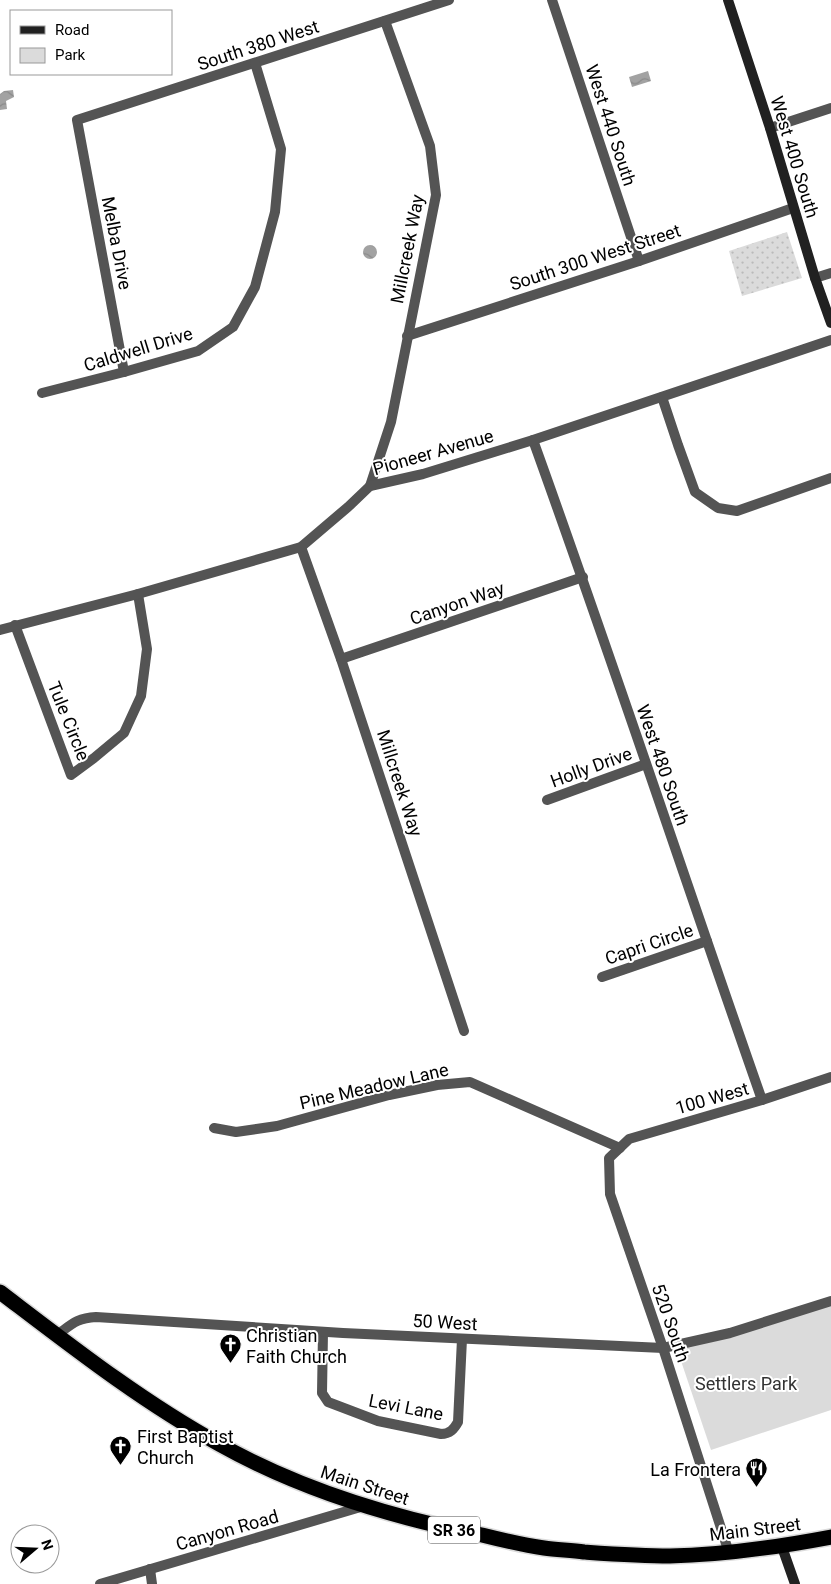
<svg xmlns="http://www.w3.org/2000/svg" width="831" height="1584" viewBox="0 0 831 1584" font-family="Roboto,sans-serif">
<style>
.grass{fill:url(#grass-dots)}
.park{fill:#dbdbdb}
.water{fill:url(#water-waves)}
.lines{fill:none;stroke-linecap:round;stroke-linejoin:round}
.highway-casing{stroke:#dbdbdb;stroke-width:18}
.street{stroke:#545454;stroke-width:10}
.secondary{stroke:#212121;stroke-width:10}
.highway{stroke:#000;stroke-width:15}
.labels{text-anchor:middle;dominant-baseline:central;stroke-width:4;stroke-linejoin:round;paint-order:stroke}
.shield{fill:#fff;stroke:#4c4c4c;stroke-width:1}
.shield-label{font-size:16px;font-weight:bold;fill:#000}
.street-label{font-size:18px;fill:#000;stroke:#fff}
.poi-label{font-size:18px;fill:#000;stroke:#fff;text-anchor:start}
.park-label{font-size:18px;fill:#323232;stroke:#fff}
</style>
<defs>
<pattern id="grass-dots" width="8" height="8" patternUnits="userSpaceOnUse" patternTransform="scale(1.25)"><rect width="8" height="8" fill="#dbdbdb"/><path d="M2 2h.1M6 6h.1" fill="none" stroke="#bababa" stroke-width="1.8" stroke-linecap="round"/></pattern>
<pattern id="water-waves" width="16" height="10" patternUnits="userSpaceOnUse" patternTransform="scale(1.25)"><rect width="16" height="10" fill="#a2a2a2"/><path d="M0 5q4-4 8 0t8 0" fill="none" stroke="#8a8a8a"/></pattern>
</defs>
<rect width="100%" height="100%" fill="#fff"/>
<polygon class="grass" points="787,232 802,278 742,296 729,251"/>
<polygon class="park" points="831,1304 831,1410 711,1450 677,1349"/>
<g class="water">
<polygon points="648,71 651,81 632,87 629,77"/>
<polygon points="13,90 14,97 6,101 7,109 0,110 0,94 4,91"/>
<circle cx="370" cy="252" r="7"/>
</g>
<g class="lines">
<defs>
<path id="highway" d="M0,1292C71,1346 141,1401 219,1444C301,1490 390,1517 482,1535C502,1540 523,1545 544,1548C557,1550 571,1550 584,1552C613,1554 641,1556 670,1556C724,1555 778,1547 831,1537"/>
</defs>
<use href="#highway" class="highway-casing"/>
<g class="street">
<polyline points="552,0 639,261"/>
<polyline points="770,128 831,108"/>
<polyline points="815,278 831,273"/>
<polyline points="407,336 639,261 793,208"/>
<polyline points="124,372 77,120 449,0"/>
<polyline points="42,393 124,372 198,351 233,327 255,287 275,212 281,149 255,63"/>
<polyline points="662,397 678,445 695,492 718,508 737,511 831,478"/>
<path d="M533,440C612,659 685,880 762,1100"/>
<polyline points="370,486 391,422 436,195 430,146 385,21"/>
<polyline points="301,547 341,659 464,1031"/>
<polyline points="15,625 71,775 94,758 124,733 141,696 147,649 138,594"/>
<polyline points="0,630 138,594 301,547 348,507 370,486 423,474 533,440 831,340"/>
<polyline points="341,659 583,577"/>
<polyline points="547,800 646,764"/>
<polyline points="602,977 707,941"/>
<polyline points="214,1128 236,1132 277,1126 389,1095 437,1085 470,1082 620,1148"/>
<path d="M323,1332L322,1393L328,1402L378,1421L441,1434C450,1434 454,1429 458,1422L462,1339"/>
<path d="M57,1335C72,1324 77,1318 96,1317L343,1333L663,1348L730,1333L831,1301"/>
<polyline points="729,1553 663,1348 610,1194 609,1158 629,1139 762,1100 831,1077"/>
<polyline points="150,1569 152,1584"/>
<polyline points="100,1584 364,1506"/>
</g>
<g class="secondary">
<polyline points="728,0 770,128 815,278 831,323"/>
<polyline points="782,1547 795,1584"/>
</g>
<use href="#highway" class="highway"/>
</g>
<defs>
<symbol id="church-pin" viewBox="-11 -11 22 30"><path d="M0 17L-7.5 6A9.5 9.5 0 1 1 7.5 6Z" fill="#000" stroke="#fff"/><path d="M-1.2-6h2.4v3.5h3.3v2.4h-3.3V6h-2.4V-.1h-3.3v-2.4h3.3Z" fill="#fff"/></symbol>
<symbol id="restaurant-pin" viewBox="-11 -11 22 30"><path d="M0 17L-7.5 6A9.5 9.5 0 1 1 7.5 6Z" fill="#000" stroke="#fff"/><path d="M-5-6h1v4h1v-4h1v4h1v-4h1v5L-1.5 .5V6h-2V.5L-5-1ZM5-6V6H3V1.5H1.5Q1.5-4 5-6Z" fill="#fff"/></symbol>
</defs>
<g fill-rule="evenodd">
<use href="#church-pin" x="218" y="1332" width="25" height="34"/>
<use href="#church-pin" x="108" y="1434" width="25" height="34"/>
<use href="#restaurant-pin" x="744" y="1456" width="25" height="34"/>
</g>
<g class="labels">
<rect class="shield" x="428" y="1516.5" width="52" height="27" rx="4"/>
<g class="shield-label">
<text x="454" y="1530">SR 36</text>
</g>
<g class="street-label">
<text transform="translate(258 45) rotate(-18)">South 380 West</text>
<text transform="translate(611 125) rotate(72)">West 440 South</text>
<text transform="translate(795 157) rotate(73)">West 400 South</text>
<text transform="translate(117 243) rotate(79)">Melba Drive</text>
<text transform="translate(407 249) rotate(-79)">Millcreek Way</text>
<text transform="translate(595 257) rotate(-18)">South 300 West Street</text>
<text transform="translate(138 349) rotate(-17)">Caldwell Drive</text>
<text transform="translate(433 452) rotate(-16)">Pioneer Avenue</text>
<text transform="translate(457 603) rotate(-19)">Canyon Way</text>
<text transform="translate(69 721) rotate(68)">Tule Circle</text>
<text transform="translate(663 765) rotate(71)">West 480 South</text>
<text transform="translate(591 767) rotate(-20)">Holly Drive</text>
<text transform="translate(400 783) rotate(72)">Millcreek Way</text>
<text transform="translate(649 944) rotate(-19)">Capri Circle</text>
<text transform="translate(374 1086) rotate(-13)">Pine Meadow Lane</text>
<text transform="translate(712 1098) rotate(-16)">100 West</text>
<text transform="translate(445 1322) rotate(3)">50 West</text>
<text transform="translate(671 1323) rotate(71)">520 South</text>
<text transform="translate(406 1407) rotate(11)">Levi Lane</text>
<text transform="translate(365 1485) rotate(18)">Main Street</text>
<text transform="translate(755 1529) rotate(-7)">Main Street</text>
<text transform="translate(227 1530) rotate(-16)">Canyon Road</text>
</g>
<g class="poi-label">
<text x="246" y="1335">Christian<tspan x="246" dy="21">Faith Church</tspan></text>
<text x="137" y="1436">First Baptist<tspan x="137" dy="21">Church</tspan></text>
<text x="741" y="1469" text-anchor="end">La Frontera</text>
</g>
<g class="park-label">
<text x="746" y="1383">Settlers Park</text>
</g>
</g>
<rect x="10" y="10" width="162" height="65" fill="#ffffff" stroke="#999999"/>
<rect x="20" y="26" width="25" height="8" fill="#212121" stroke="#999999"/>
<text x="55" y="35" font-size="15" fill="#000000">Road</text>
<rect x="20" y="48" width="25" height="15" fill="#dbdbdb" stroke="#999999"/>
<text x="55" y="60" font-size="15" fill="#000000">Park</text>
<g transform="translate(35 1549) rotate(71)"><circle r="24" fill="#ffffff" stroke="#999999"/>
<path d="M0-4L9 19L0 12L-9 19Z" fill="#000000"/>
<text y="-8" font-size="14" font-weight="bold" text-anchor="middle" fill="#000000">N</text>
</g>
</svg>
